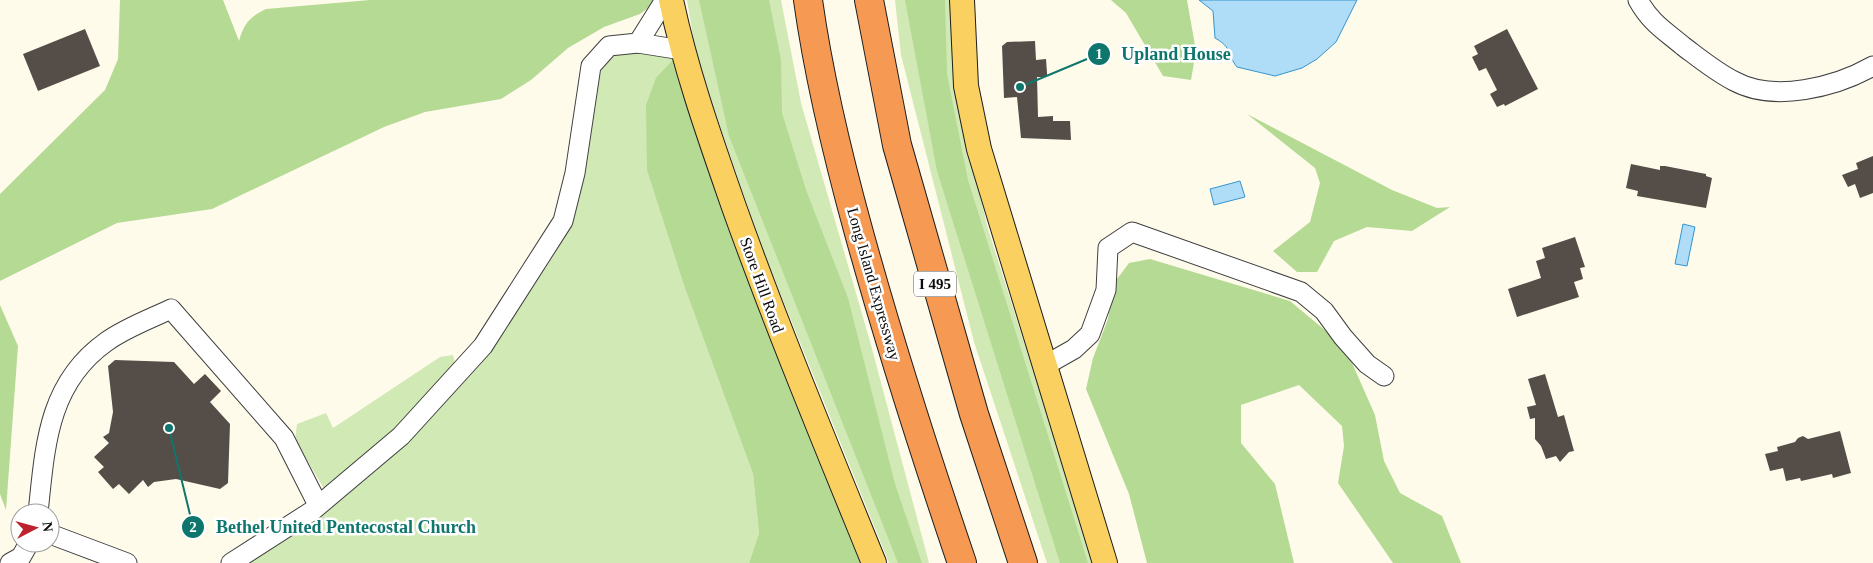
<svg xmlns="http://www.w3.org/2000/svg" width="1873" height="563" viewBox="0 0 1873 563" font-family="Georgia,serif">
<style>
.green{fill:#d1e9b5}
.forest{fill:#b5da94}
.water{fill:#afddf7;stroke:#3595ce}
.building{fill:#554d48}
.lines{fill:none;stroke-linecap:round;stroke-linejoin:round}
.minor-casing{stroke:#3f3f3f;stroke-width:21}
.major-casing{stroke:#1d1d1d;stroke-width:26}
.highway-casing{stroke:#1d1d1d;stroke-width:30}
.minor{stroke:#fff;stroke-width:19}
.major{stroke:#fad160;stroke-width:24}
.highway{stroke:#f69952;stroke-width:28}
.labels{text-anchor:middle;dominant-baseline:central;stroke-width:5;stroke-linejoin:round;paint-order:stroke}
.shield{fill:#fff;stroke:#555;stroke-width:1}
.shield-label{font-size:15px;font-weight:bold;fill:#0c0c0c}
.street-label{font-size:16px;fill:#0c0c0c;stroke:#fff}
.leader{fill:none;stroke:#0f766e;stroke-width:2}
.callout-dot{fill:#0f766e;stroke:#fff;stroke-width:2}
.mark-label{font-size:15px;text-anchor:middle;font-weight:bold;fill:#fff}
.callout-label{font-size:18px;text-anchor:middle;font-weight:bold;fill:#0f766e;stroke:#fff;stroke-width:5;stroke-linejoin:round;paint-order:stroke}
</style>
<rect width="100%" height="100%" fill="#fffbeb"/>
<g class="green">
<polygon points="687,0 781,0 801,103 871,345 929,563 889,563 764,253 697,60"/>
<polygon points="895,0 953,0 953,83 988,229 1094,563 1047,563 974,342 901,55"/>
<polygon points="682,50 671,63 686,291 753,474 759,533 749,563 224,563 329,497 295,440 297,424 326,413 333,428 440,357 453,355 457,373 564,236 601,71 614,52"/>
</g>
<g class="forest">
<path d="M120,0H223L239,41C244,24 249,17 266,9L370,0H659L640,14L604,27L568,48L531,80L501,99L425,112L384,127L212,209L117,223L0,281V194L105,90L118,59Z"/>
<polygon points="699,0 769,0 781,60 782,113 806,190 848,298 895,484 922,563 898,563 729,136"/>
<polygon points="905,0 945,0 947,74 968,180 1088,563 1060,563 937,171"/>
<polygon points="1111,0 1187,0 1196,51 1191,80 1163,76 1126,13"/>
<polygon points="682,50 874,563 749,563 759,533 753,474 686,291 647,170 646,105 656,78"/>
<polygon points="1247,114 1392,190 1437,208 1450,207 1412,231 1367,227 1334,241 1317,272 1297,272 1273,251 1310,222 1320,183 1315,168"/>
<polygon points="1150,259 1290,301 1345,347 1375,415 1384,461 1400,493 1442,516 1461,563 1393,563 1338,483 1344,446 1342,426 1299,385 1241,405 1241,443 1275,484 1294,563 1147,563 1129,494 1086,389 1093,358 1108,319 1114,283 1129,263"/>
<polygon points="0,305 18,346 6,510 0,494"/>
</g>
<g class="water">
<path d="M1199,0H1357L1336,42L1317,59L1302,68L1275,76L1237,67C1227,55 1233,48 1215,38L1213,11Z"/>
<polygon points="1240,181 1245,197 1214,205 1210,189"/>
<polygon points="1683,224 1695,227 1687,266 1675,264"/>
</g>
<g class="building">
<polygon points="85,29 100,66 38,91 23,54"/>
<polygon points="1507,29 1538,89 1505,106 1504,104 1497,107 1490,94 1497,90 1486,68 1479,71 1472,57 1478,54 1474,46"/>
<polygon points="1035,41 1036,60 1046,59 1047,73 1047,77 1037,77 1038,117 1053,116 1053,121 1070,121 1071,140 1021,138 1017,97 1004,98 1002,46 1007,42"/>
<polygon points="1873,156 1873,193 1860,198 1855,184 1848,187 1842,175 1858,169 1856,163"/>
<polygon points="1631,164 1660,170 1660,166 1665,166 1706,174 1706,176 1712,178 1706,208 1637,196 1638,191 1626,188"/>
<polygon points="1575,237 1585,267 1580,268 1583,279 1574,282 1579,297 1517,317 1508,289 1541,278 1536,261 1545,258 1542,248"/>
<polygon points="115,360 174,362 194,384 205,374 221,391 210,402 230,424 228,483 220,489 176,479 154,482 148,487 143,480 129,494 119,484 113,489 98,472 104,467 94,457 109,443 103,437 109,433 113,412 108,366"/>
<polygon points="1545,374 1558,417 1564,415 1574,451 1569,452 1560,462 1556,456 1546,459 1541,446 1535,439 1535,418 1530,419 1527,407 1536,405 1528,379"/>
<polygon points="1840,431 1851,473 1833,478 1832,474 1801,481 1800,478 1786,481 1783,468 1770,471 1765,454 1778,451 1777,447 1795,442 1798,438 1803,436 1808,439"/>
</g>
<g class="lines">
<defs>
<g id="minor">
<path d="M1638,0C1651,23 1664,30 1683,46C1699,58 1716,72 1734,81C1774,103 1836,87 1873,66"/>
<polyline points="638,43 665,0"/>
<polyline points="1044,366 1074,349 1090,334 1106,290 1108,248 1132,232 1301,292 1324,311 1343,337 1367,364 1384,376"/>
<path d="M38,513C45,448 47,384 106,342C125,328 150,319 171,309L284,438L318,505"/>
<polyline points="50,534 127,563"/>
<polyline points="10,563 21,557 29,543"/>
<polyline points="231,563 312,511 401,436 483,346 563,221 575,173 591,66 609,46 638,43 682,50"/>
</g>
<g id="major">
<path d="M671,0C686,71 710,138 734,207C777,327 826,445 874,563"/>
<polyline points="962,0 966,86 979,149 1105,563"/>
</g>
<g id="highway">
<path d="M808,0C819,79 838,157 859,233C890,345 925,454 962,563"/>
<polyline points="869,0 897,145 974,414 1023,563"/>
</g>
</defs>
<use href="#minor" class="minor-casing"/>
<use href="#major" class="major-casing"/>
<use href="#highway" class="highway-casing"/>
<use href="#minor" class="minor"/>
<use href="#major" class="major"/>
<use href="#highway" class="highway"/>
</g>
<g class="labels">
<rect class="shield" x="914" y="271.5" width="42" height="25" rx="4"/>
<g class="shield-label">
<text x="935" y="284">I 495</text>
</g>
<g class="street-label">
<text transform="translate(874 284) rotate(74)">Long Island Expressway</text>
<text transform="translate(762 285) rotate(70)">Store Hill Road</text>
</g>
</g>
<path class="leader" d="M1020 87L1099 54M169 428L193 527"/>
<g class="callout-dot">
<circle cx="1020" cy="87" r="5"/>
<circle cx="169" cy="428" r="5"/>
<circle cx="1099" cy="54" r="12"/>
<circle cx="193" cy="527" r="12"/>
</g>
<g class="mark-label">
<text x="1099" y="59">1</text>
<text x="193" y="532">2</text>
</g>
<g class="callout-label">
<text x="1176" y="60">Upland House</text>
<text x="346" y="533">Bethel United Pentecostal Church</text>
</g>
<g transform="translate(35 528) rotate(84)"><circle r="24" fill="#ffffff" stroke="#9e9e9e"/>
<path d="M0-4L9 19L0 12L-9 19Z" fill="#bd232e"/>
<text y="-8" font-size="14" font-weight="bold" text-anchor="middle" fill="#0c0c0c">N</text>
</g>
</svg>
